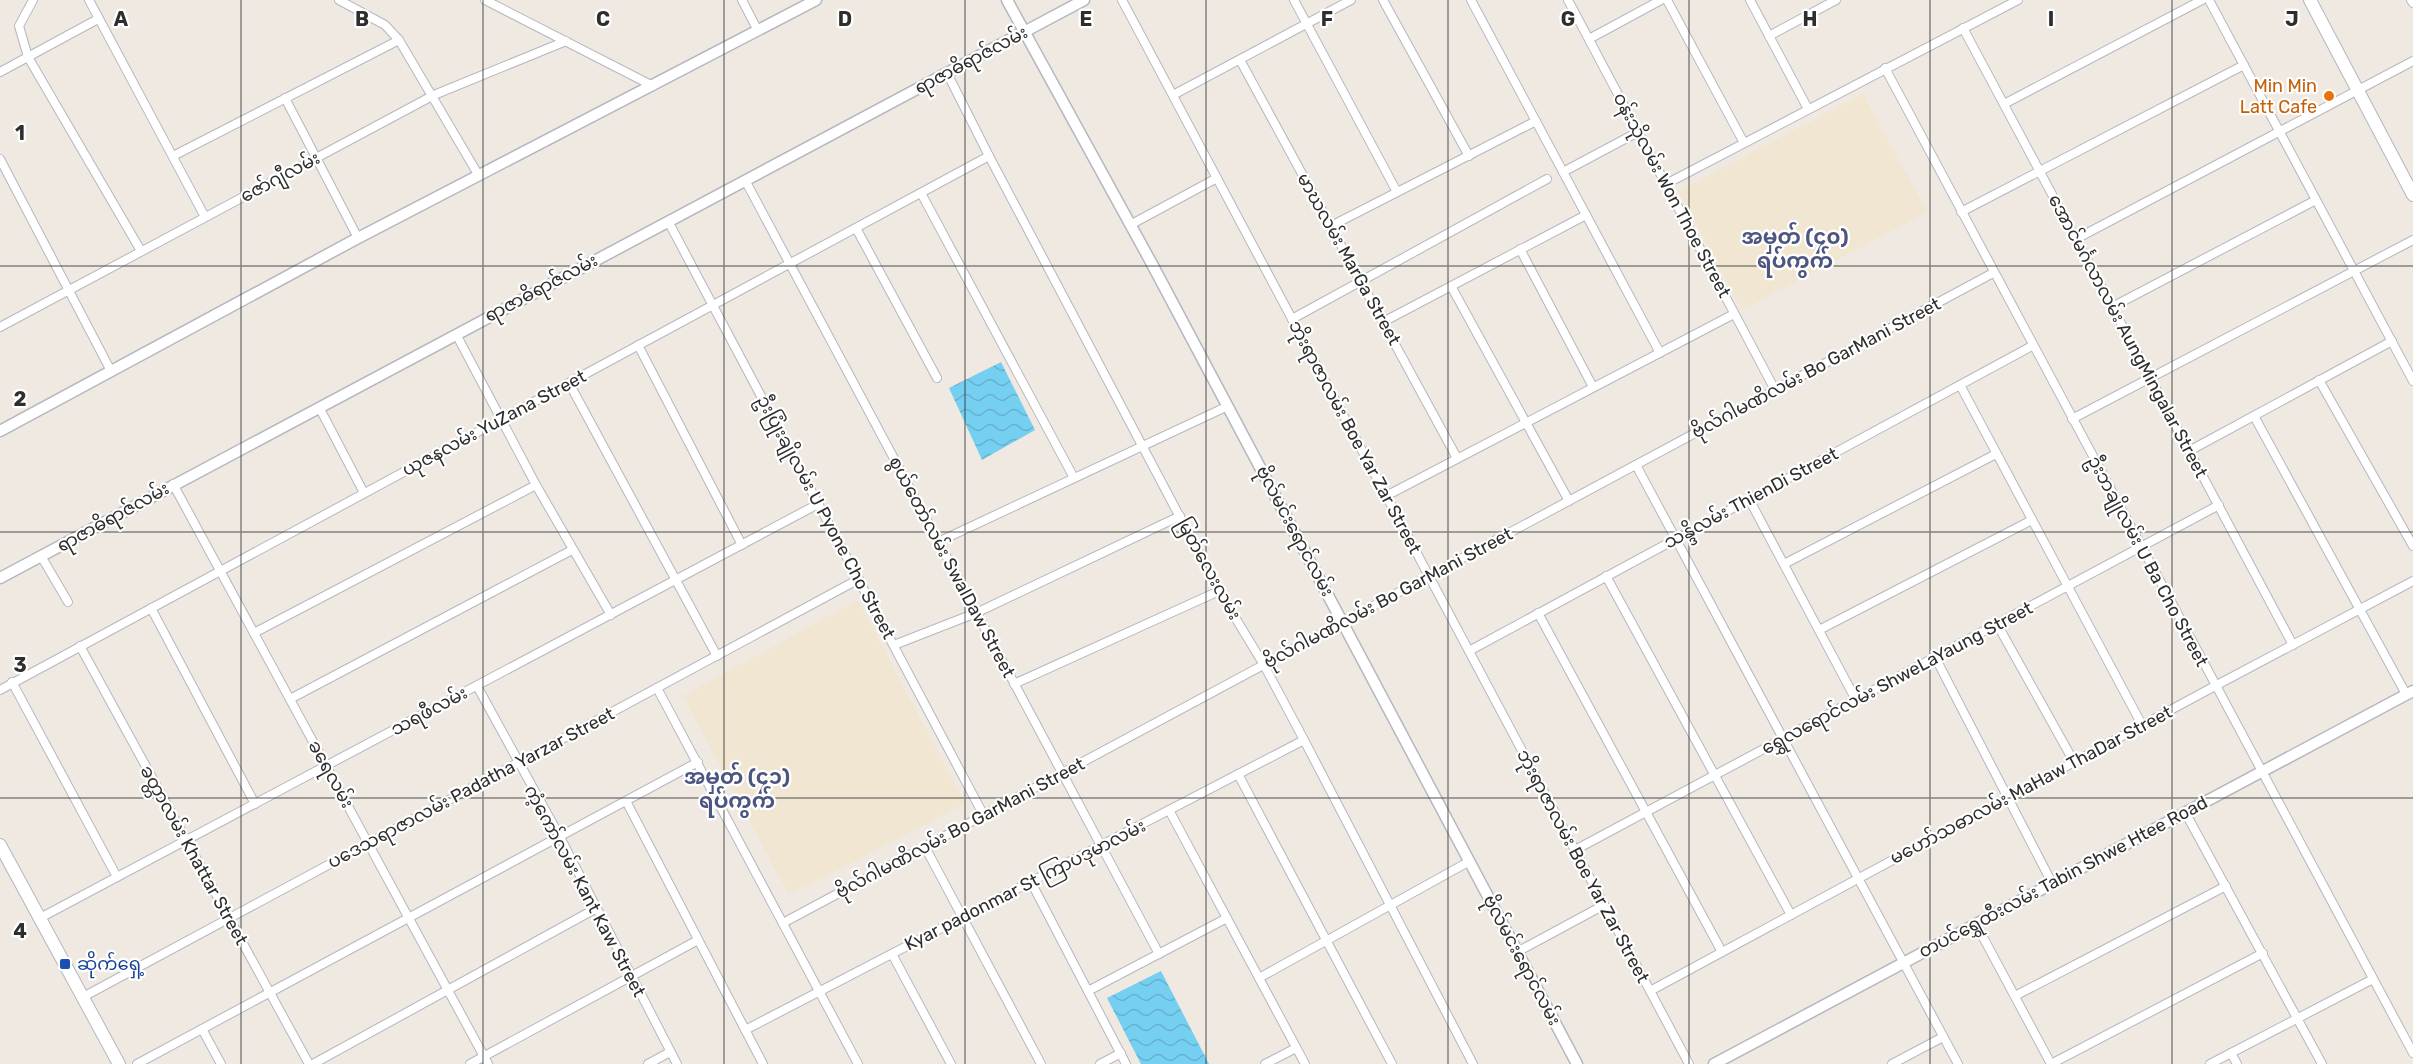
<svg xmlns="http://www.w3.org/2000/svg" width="2413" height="1064" viewBox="0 0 2413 1064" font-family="Rubik,'Noto Sans Myanmar',sans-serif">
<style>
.education{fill:#f0e6d1}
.water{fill:url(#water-waves)}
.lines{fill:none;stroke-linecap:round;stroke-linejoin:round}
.minor-casing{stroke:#b4b7c1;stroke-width:10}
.tertiary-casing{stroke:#b4b7c1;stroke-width:13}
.secondary-casing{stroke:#b4b7c1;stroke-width:14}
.minor{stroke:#fff;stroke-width:8}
.tertiary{stroke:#fff;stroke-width:10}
.secondary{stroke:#fff;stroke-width:12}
.grid{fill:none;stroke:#2e2e2e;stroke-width:1.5;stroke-opacity:0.55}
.food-dot{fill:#e8710a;stroke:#fff;stroke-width:2}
.transit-dot{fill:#1a4fb4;stroke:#fff;stroke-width:2}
.labels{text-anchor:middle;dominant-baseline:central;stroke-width:4.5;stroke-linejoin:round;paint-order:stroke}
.street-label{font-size:18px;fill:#2e2e2e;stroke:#fff}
.food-label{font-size:18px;fill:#c56008;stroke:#fff;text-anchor:end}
.transit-label{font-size:18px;fill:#164399;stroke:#fff;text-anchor:start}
.quarter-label{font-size:21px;font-weight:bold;fill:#4d5680;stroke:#fff}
.grid-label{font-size:20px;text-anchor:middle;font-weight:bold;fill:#2e2e2e;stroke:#fff;stroke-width:4.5;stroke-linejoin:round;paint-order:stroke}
</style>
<defs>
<pattern id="water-waves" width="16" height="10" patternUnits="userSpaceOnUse" patternTransform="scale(1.5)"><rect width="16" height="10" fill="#75cff0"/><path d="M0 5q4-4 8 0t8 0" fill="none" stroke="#66b2ce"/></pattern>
</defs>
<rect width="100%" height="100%" fill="#efe9e1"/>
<g class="education">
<polygon points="1863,94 1927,212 1742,310 1679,191"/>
<polygon points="858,600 965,804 789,895 683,696"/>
</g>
<g class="water">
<polygon points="1001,362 1035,430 982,460 949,388"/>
<polygon points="1161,971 1209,1064 1141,1064 1107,998"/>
</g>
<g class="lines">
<defs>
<g id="minor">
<polyline points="33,0 19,26 28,57 141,251"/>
<polyline points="89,0 205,217"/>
<polyline points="339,0 385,25 399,40 479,176"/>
<polyline points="485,0 653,86"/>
<polyline points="742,0 758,31"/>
<polyline points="1122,0 1689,1064"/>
<polyline points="1294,0 1397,192"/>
<polyline points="1383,0 1469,156"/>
<polyline points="1471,0 1660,353"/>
<polyline points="1568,0 1775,390"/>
<polyline points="1667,0 1744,143"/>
<polyline points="1750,0 1808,109"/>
<polyline points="2209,0 2413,381"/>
<polyline points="2411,0 2413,3"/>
<polyline points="1963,28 2293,645"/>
<polyline points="1769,36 1836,0"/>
<polyline points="1589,39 1661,0"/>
<polyline points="1240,60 1457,458"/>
<polyline points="1885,68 2413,1053"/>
<polyline points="0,72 98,19"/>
<polyline points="947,73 989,156 1219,591 1264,665 1304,740 1473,1064"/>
<polyline points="1173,95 1351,0"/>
<polyline points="285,98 358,238"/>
<polyline points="2004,104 2202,0"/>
<polyline points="173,156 399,40"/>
<polyline points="0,159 111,371"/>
<polyline points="1563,172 1638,132"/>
<polyline points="745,180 1159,954"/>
<polyline points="1666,184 2018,0"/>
<polyline points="921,193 1074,478"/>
<polyline points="1961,212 2244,65"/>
<polyline points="668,221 983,814"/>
<polyline points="1130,225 1217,178"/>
<polyline points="1331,226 1536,121"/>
<polyline points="856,228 937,378"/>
<polyline points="2076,239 2413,61"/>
<polyline points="1520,249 1593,387"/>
<polyline points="1451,286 1569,501"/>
<polyline points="2112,307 2316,200"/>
<polyline points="1292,319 1547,179"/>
<polyline points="1383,322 1586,215"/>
<polyline points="0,327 434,95 566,41"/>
<polyline points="456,334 536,485 611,615"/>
<polyline points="638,345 742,545"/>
<polyline points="2319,380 2413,546"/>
<polyline points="569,383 717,656"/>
<polyline points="1960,385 2142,725"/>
<polyline points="319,407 364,493"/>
<polyline points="2254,416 2406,694"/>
<polyline points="2072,419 2413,240"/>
<polyline points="2189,451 2392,341"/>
<polyline points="1636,465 1958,1064"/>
<polyline points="173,484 488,1064"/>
<polyline points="1386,496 1734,314"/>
<polyline points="1749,499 1856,700"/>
<polyline points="938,542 1228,406"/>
<polyline points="41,556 68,602"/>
<polyline points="1784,564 1996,454"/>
<polyline points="1606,576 1791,915"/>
<polyline points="151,608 255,804"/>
<polyline points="1538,613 1722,952"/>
<polyline points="1997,624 2074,762"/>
<polyline points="1819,630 2032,520"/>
<polyline points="254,633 536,485"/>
<polyline points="894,645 976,613 1180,516"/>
<polyline points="80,646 309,1064"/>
<polyline points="1469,651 2032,346"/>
<polyline points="1935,657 2052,883"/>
<polyline points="12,682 117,877"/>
<polyline points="1014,684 1219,591"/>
<polyline points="477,686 560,837 677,1064"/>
<polyline points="657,688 858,1064"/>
<polyline points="0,690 989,156"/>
<polyline points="290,699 572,550"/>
<polyline points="1238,774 1392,1064"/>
<polyline points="626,801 763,1064"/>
<polyline points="1169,810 1305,1064"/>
<polyline points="2185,812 2322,1064"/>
<polyline points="925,847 1041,1064"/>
<polyline points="1575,850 2219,505"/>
<polyline points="1031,882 1126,1064"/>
<polyline points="40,918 818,504"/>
<polyline points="783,923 1993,273"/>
<polyline points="1976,924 2051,1064"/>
<polyline points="1517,952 1604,905"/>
<polyline points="892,954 951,1064"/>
<polyline points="1259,978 1470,861"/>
<polyline points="1088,991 1227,918"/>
<polyline points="1650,991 2215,686 2413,581"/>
<polyline points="2015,996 2226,886"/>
<polyline points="83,997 859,579"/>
<polyline points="202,1029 221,1064"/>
<polyline points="745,1030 1304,740"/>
<polyline points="2231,1053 2237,1064"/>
<polyline points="137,1064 698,762"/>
<polyline points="313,1064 595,909"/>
<polyline points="470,1064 698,940"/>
<polyline points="648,1064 670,1052"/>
<polyline points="1100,1064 1121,1053"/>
<polyline points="1265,1064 1296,1048"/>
<polyline points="1892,1064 1943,1037"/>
<polyline points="2051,1064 2263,953"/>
<polyline points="2210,1064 2373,979"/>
</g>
<g id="tertiary">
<polyline points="1007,0 1152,264 1577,1064"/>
<polyline points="0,431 358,238 816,0"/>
<polyline points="0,578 1084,0"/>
<polyline points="1714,1064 2413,691"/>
</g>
<g id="secondary">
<polyline points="2310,0 2413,195"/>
<polyline points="0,845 119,1064"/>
</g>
</defs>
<use href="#minor" class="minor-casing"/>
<use href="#tertiary" class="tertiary-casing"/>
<use href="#secondary" class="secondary-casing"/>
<use href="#minor" class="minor"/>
<use href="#tertiary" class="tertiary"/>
<use href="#secondary" class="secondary"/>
</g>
<path class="grid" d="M241,0V1064M483,0V1064M724,0V1064M965,0V1064M1206,0V1064M1448,0V1064M1689,0V1064M1930,0V1064M2172,0V1064M0,266H2413M0,532H2413M0,798H2413"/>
<circle class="food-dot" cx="2329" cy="96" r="6"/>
<rect class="transit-dot" x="59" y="958" width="12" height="12" rx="3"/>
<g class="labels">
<g class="street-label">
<text transform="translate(971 60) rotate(-28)">ရာဇာဓိရာဇ်လမ်း</text>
<text transform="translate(280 177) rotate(-28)">ဇော်ဂျီလမ်း</text>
<text transform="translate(1672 195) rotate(62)">ဝန်းသိုလမ်း Won Thoe Street</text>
<text transform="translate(1349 259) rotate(61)">မာဃလမ်း MarGa Street</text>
<text transform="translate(541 288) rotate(-28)">ရာဇာဓိရာဇ်လမ်း</text>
<text transform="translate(2128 336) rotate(62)">အောင်မင်္ဂလာလမ်း AungMingalar Street</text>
<text transform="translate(1816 368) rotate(-28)">ဗိုလ်ဂါမဏိလမ်း Bo GarMani Street</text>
<text transform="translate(494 423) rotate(-28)">ယုဇနလမ်း YuZana Street</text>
<text transform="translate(1355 437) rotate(62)">ဘိုးရာဇာလမ်း Boe Yar Zar Street</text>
<text transform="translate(1751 498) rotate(-28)">သန္ဒိလမ်း ThienDi Street</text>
<text transform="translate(113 517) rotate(-29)">ရာဇာဓိရာဇ်လမ်း</text>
<text transform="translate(826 517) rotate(62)">ဦးပြုံးချိုလမ်း U Pyone Cho Street</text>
<text transform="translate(1295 531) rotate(62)">ဗိုလ်မင်းရောင်လမ်း</text>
<text transform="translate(2148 561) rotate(62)">ဦးဘချိုလမ်း U Ba Cho Street</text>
<text transform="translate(952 567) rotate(62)">စွယ်တော်လမ်း SwalDaw Street</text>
<text transform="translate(1209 569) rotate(61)">မြတ်လေးလမ်း</text>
<text transform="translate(1388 598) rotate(-28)">ဗိုလ်ဂါမဏိလမ်း Bo GarMani Street</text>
<text transform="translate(1897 678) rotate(-28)">ရွှေလရောင်လမ်း ShweLaYaung Street</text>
<text transform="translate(429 711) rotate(-28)">သရဖီလမ်း</text>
<text transform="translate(331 774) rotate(61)">ခရေလမ်း</text>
<text transform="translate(2031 785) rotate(-28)">မဟော်သဓာလမ်း MaHaw ThaDar Street</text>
<text transform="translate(471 788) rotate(-28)">ပဒေသရာဇာလမ်း Padatha Yarzar Street</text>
<text transform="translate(960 828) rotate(-28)">ဗိုလ်ဂါမဏိလမ်း Bo GarMani Street</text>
<text transform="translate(194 855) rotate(61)">ခတ္တာလမ်း Khattar Street</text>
<text transform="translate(1583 866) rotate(62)">ဘိုးရာဇာလမ်း Boe Yar Zar Street</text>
<text transform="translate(2063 877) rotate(-28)">တပင်ရွှေထီးလမ်း Tabin Shwe Htee Road</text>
<text transform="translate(1025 885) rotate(-27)">Kyar padonmar St ကြာပဒုမာလမ်း</text>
<text transform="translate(585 891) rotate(62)">ကံ့ကော်လမ်း Kant Kaw Street</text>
<text transform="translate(1522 960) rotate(62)">ဗိုလ်မင်းရောင်လမ်း</text>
</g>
<g class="food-label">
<text x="2317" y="86">Min Min<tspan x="2317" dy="21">Latt Cafe</tspan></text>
</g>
<g class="transit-label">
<text x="77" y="964">ဆိုက်ရှေ့</text>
</g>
<g class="quarter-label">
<text x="1795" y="236">အမှတ် (၄၀)<tspan x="1795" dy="24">ရပ်ကွက်</tspan></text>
<text x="737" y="776">အမှတ် (၄၁)<tspan x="737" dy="24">ရပ်ကွက်</tspan></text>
</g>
</g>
<g class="grid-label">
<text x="121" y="26">A</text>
<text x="362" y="26">B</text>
<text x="603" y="26">C</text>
<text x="845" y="26">D</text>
<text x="1086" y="26">E</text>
<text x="1327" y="26">F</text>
<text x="1568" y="26">G</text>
<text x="1810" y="26">H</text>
<text x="2051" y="26">I</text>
<text x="2292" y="26">J</text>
<text x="20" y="140">1</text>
<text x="20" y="406">2</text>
<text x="20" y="672">3</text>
<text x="20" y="938">4</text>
</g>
</svg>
